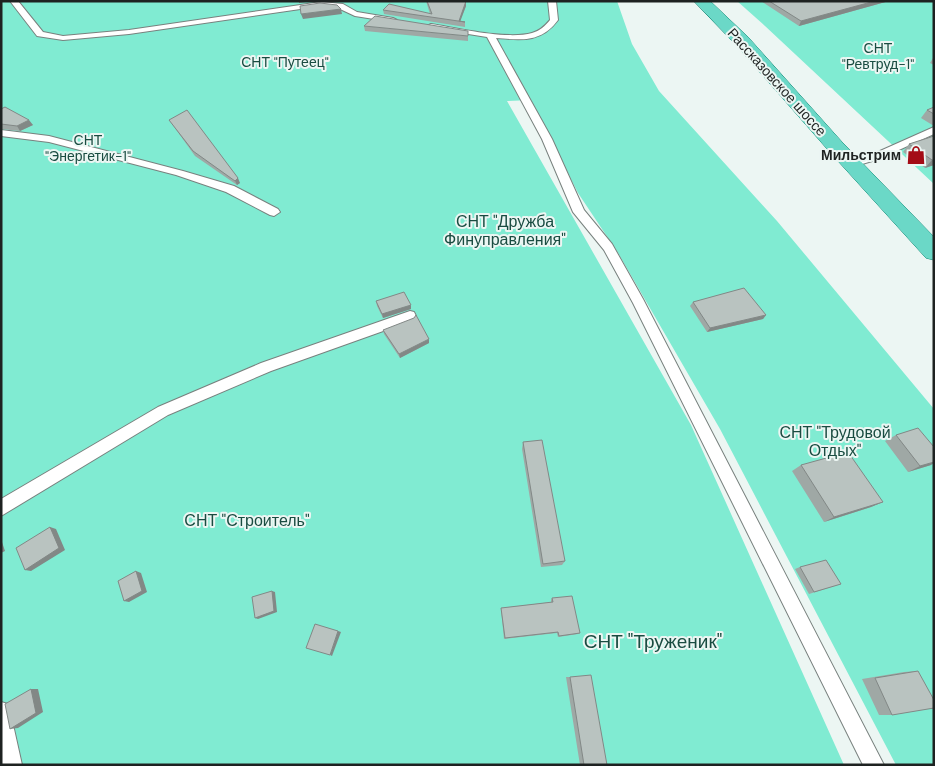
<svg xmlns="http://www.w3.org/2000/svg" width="935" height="766" font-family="'DM Sans',sans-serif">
  <rect width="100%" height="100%" fill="#ecf6f3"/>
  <path fill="#80ebd2" d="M1 1H617L632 44 659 91 777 221 934 409V765H896L720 429 618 253 578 193 531 100 507 101 691 425 844 765H1Z
    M737 1H934V184L765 26Z"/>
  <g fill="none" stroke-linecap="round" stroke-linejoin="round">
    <g stroke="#78817e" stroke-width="2">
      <path id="lane" d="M10 1H18L43 32 63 36 129 30 321 2 343 4 357 12 393 18 397 20 393 22 355 16 338 8 321 6 129 34 63 40 37 36Z
        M548 1H556L558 20C541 43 522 40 496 38L552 139 584 210 612 244 643 299 884 765H863L633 303 604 250 573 212 542 139 487 37 431 28 427 26 431 24C457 28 507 40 532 33 540 31 545 26 550 20Z
        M934 127V134L879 159 852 167 847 164 848 162 871 155Z
        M1 130 49 136 183 171 234 186 278 209 280 212 274 216 270 215 226 192 176 175 49 142 1 136Z
        M410 311 414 312 416 316 414 320 271 371 168 415 1 516V499L158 407 261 363Z
        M1 702 8 704 10 711 22 765H2Z"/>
    </g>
    <g stroke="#108774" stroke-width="1">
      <path id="primary" d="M694 1H710L748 37 842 142 934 237V260L926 258 828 150 736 45Z"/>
    </g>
    <use href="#lane" fill="#fff" fill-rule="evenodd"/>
    <use href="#primary" fill="#6bd8c7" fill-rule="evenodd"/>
  </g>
  <path fill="#9fa8a5" d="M426 1H466V6L460 21 465 22V27L384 14 383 10 430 14Z
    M761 1H889L799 26Z
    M364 26 468 36V41L365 31Z
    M933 58H934V65L930 63Z
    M934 107V126L921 118 927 110Z
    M1 109 33 125 20 131 1 129Z
    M169 120 240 183 237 185 195 156 172 124Z
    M934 136V165L925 168 903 152 909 144Z
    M376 301 411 309 383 318 377 306Z
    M693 302 766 315 763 319 707 332 690 306Z
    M383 330 429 343 400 358 384 334Z
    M896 435 931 465 908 472 885 441Z
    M523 442 565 561 562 565 541 567 522 449Z
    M801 465 883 502 871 507 824 522 792 471Z
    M800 567 841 584 809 594 795 569Z
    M552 598 580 633 578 634 558 637 557 633 504 639 501 609V608L551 602V600Z
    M918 671 892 715H879L862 679 904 672Z
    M566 677H570L607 765H580Z"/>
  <path fill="#828886" d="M299 1H313L299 3Z
    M466 1V6L460 22 459 21Z
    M875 1H889L799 26 801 21Z
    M341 9 342 14 303 19 301 14Z
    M29 120 33 125 20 131 17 126Z
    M932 160H934V165L925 168Z
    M238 178 240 183 237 185 235 181Z
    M411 305V309L383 318 382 314Z
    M766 315 763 319 707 332 710 328Z
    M429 339V343L400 358 399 354Z
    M934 462V463L931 465 908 472 920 466Z
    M883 502 871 507 824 522 834 517Z
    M50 527 56 529 65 550 31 571 25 570Z
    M1 539 5 551 1 553Z
    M136 571 141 573 147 592 129 602 124 601Z
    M272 591 275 592 277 612 258 619 255 618Z
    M338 631 341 632 332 656 330 655Z
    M31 689H38L43 712 18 728 10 729Z"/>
  <path fill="#b9c3c0" stroke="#828886" d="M427 1H466L459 21 465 22 383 10 389 4 432 14Z
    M769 1H875L801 21Z
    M320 3 337 5 341 9 301 14 300 6Z
    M375 16 468 31V36L364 26Z
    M5 107 29 120 17 126 1 124V109Z
    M934 107V114L927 110Z
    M187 110 238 178 235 181 193 151 169 120Z
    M934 136V160H932L909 144Z
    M744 288 766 315 710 328 693 302Z
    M404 292 411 305 382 314 376 301Z
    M416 315 429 339 399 354 383 330 414 318Z
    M918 428 934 447V462L920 466 896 435Z
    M542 440 565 561 543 564 523 442Z
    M848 452 883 502 834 517 801 465Z
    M50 527 59 548 25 570 16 548Z
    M826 560 841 584 814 592 800 567Z
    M136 571 142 591 124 601 118 581Z
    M272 591 274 611 255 618 252 597Z
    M572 596 580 633 559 636 558 632 505 638 501 608 553 602 552 598Z
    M315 624 338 631 330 655 306 648Z
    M918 671 934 700V708L892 715 875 678Z
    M591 675 607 765H584L570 677Z
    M31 689 36 713 10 729 5 704Z"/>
  <defs>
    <g id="shop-bare" transform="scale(1.5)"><path d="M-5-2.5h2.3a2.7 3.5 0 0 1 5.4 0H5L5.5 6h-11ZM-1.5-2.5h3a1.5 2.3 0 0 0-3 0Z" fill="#a40c16" stroke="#ecf6f3" stroke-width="2.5" paint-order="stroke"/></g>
  </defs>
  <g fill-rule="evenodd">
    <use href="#shop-bare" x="916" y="155"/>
  </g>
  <g text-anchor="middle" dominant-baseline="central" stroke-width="4" stroke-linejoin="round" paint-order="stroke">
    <g font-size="14" fill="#194c41" stroke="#ecf6f3">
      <text x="878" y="48">СНТ<tspan x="878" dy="16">"Ревтруд-1"</tspan></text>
      <text x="285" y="62">СНТ "Путеец"</text>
      <text x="88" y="140">СНТ<tspan x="88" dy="16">"Энергетик-1"</tspan></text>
    </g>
    <g font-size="14" fill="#1e2221" stroke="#ecf6f3">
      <text transform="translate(777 82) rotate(48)">Рассказовское шоссе</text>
    </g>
    <g font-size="14" font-weight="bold" fill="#1e2221" stroke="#ecf6f3" text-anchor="end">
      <text x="901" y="155">Мильстрим</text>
    </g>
    <g font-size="16" fill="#194c41" stroke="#ecf6f3">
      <text x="505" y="221">СНТ "Дружба<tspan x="505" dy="18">Финуправления"</tspan></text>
      <text x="835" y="432">СНТ "Трудовой<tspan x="835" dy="18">Отдых"</tspan></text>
      <text x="247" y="520">СНТ "Строитель"</text>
    </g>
    <g font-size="19" fill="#194c41" stroke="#ecf6f3">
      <text x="653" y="641">СНТ "Труженик"</text>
    </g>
  </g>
  <rect width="935" height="766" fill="none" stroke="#1e2221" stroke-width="5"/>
</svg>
